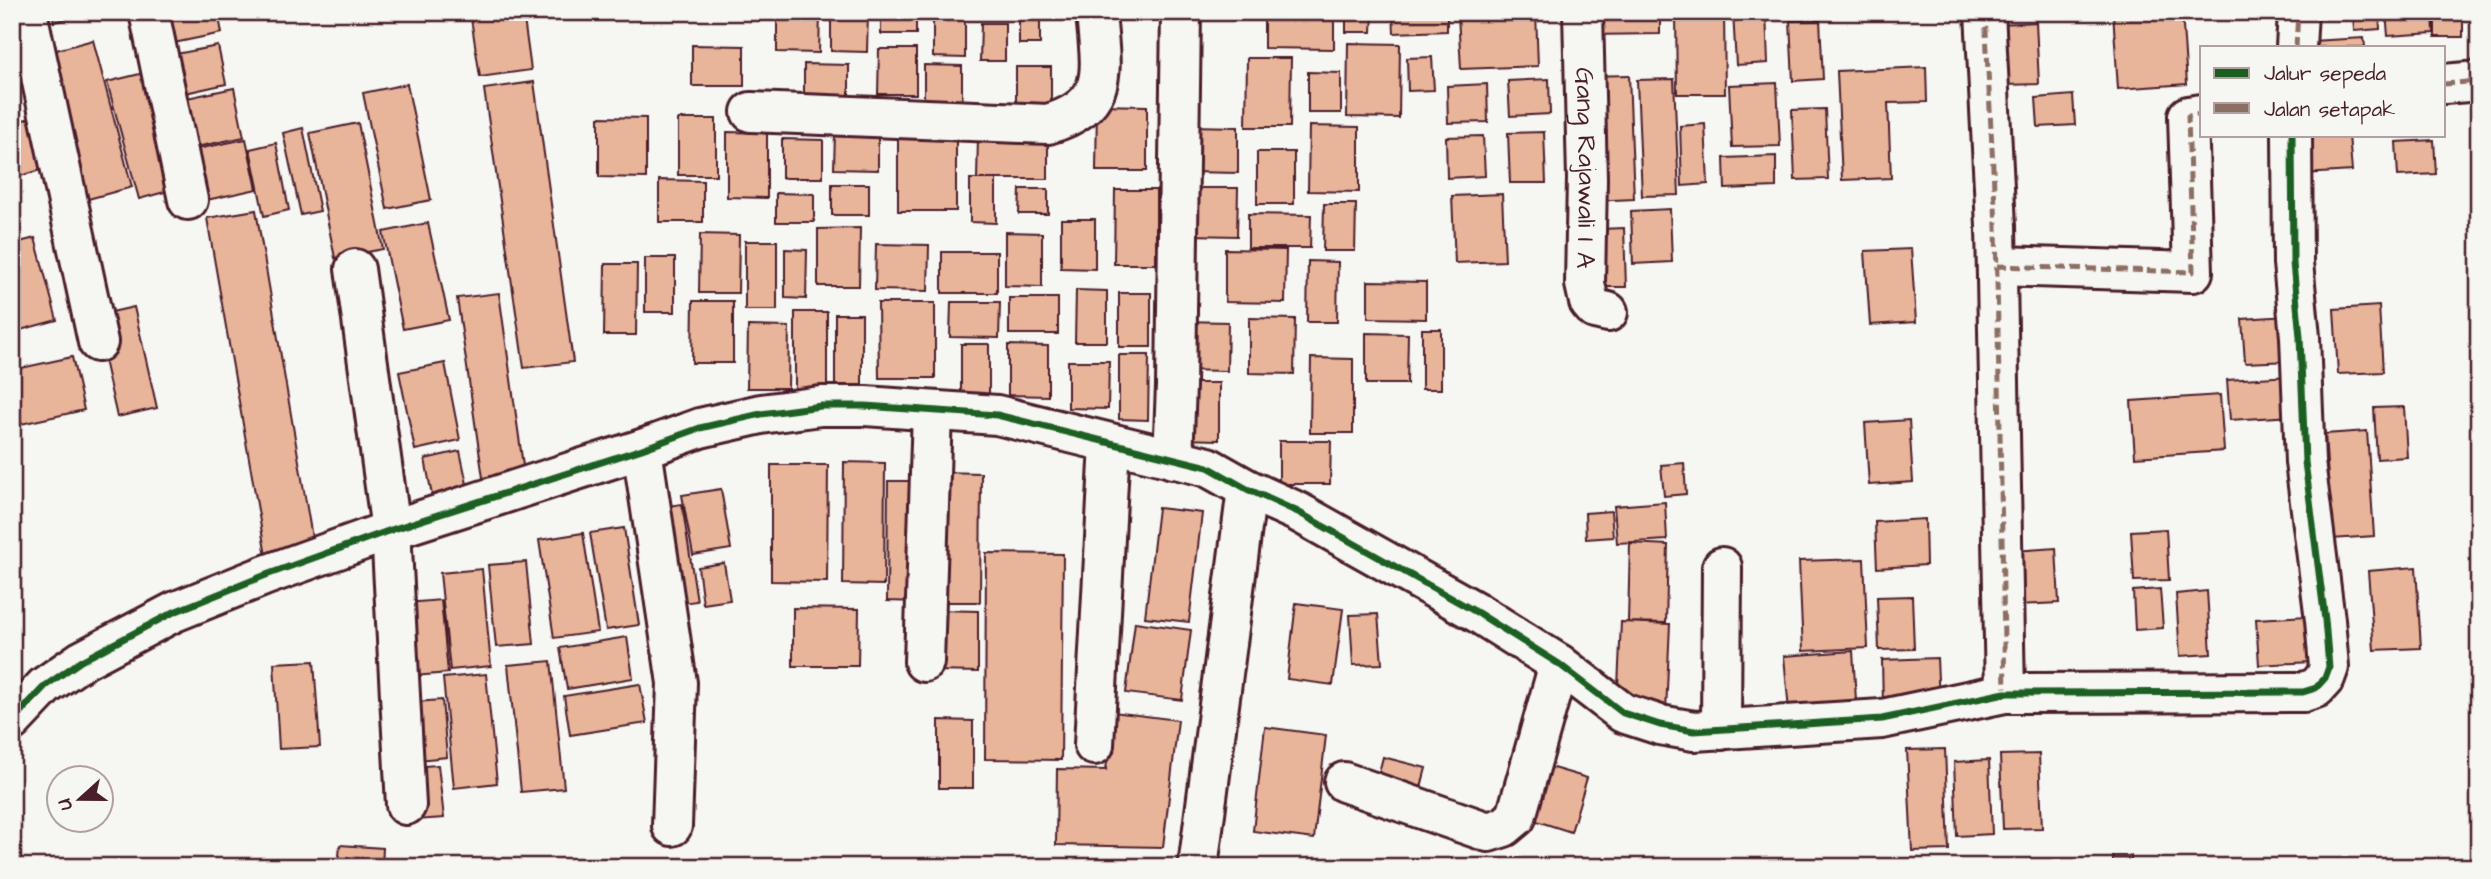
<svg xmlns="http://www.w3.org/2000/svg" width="2491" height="879" font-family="'Architects Daughter',sans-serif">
  <rect width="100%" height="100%" fill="#f6f6f2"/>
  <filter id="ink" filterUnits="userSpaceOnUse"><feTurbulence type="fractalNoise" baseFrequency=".0143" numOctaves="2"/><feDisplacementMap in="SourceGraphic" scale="14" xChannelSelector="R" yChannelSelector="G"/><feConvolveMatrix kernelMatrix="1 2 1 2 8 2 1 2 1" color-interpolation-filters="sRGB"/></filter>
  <g filter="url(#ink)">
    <path fill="#e8b59a" stroke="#4a1f2b" stroke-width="2" d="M52 12H96L54 22Z
      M163 12H218L222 33 169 44Z
      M470 12H523L531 70 480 77Z
      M831 12H868L867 52 831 51Z
      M881 12H916V34H881Z
      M933 12H965V58L933 57Z
      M1019 12H1040V44H1019Z
      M1264 12H1334V49L1264 48Z
      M1346 12H1373L1372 32H1346Z
      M1393 12H1447V31L1394 33Z
      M1536 12 1538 66 1461 69 1458 14Z
      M1587 12H1660V34L1587 35Z
      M1676 12H1724L1725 94H1677Z
      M1733 12H1766L1768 63 1736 65Z
      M2113 12H2182L2187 84 2118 89Z
      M2353 12H2379L2380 29 2354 31Z
      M2386 12H2433L2434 33 2388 36Z
      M2435 12H2463V37H2435Z
      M777 13H820L819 53 777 52Z
      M1820 20 1823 79 1793 81 1790 21Z
      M2036 22 2039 84 2005 85 2001 24Z
      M981 23H1005V61H980Z
      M2364 38 2365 47H2312L2311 41Z
      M93 40 132 187 81 201 42 54Z
      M1348 43 1400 44 1399 118 1347 117Z
      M692 45 744 46V86H692Z
      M218 46 226 84 185 93 176 54Z
      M879 49H916V94H878Z
      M1432 57 1434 90 1408 91 1407 58Z
      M1247 58H1291L1290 127H1246Z
      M804 64 849 65V105H804Z
      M924 65 962 66V107L924 106Z
      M1016 67H1051V112L1016 111Z
      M1926 67 1927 102 1888 103 1891 178 1842 180 1837 71Z
      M148 72 179 188 139 199 107 82Z
      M1308 72 1341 73V113H1308Z
      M1629 75 1634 199 1593 201 1588 76Z
      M1549 79 1550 114 1510 116 1508 81Z
      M1674 79 1679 195 1642 196 1637 80Z
      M534 82 573 362 524 368 484 89Z
      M1777 83 1780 146 1732 147 1729 85Z
      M407 84 431 200 387 209 363 93Z
      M1487 84 1488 122 1448 123 1447 86Z
      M234 88 244 137 196 147 187 98Z
      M2073 95 2075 125 2038 127 2036 98Z
      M1097 105 1147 106V171H1096Z
      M1825 109 1828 179 1795 180 1792 110Z
      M599 117 646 118V178L599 177Z
      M30 118 44 169 14 178 12 123Z
      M678 119H716V175H678Z
      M358 123 383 249 335 258 310 133Z
      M1705 124 1708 184 1682 186 1680 126Z
      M1190 126 1238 127V173L1189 172Z
      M1309 126 1359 127V192L1308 191Z
      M303 128 320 211 301 215 283 133Z
      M727 132 767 133V198L727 197Z
      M835 132H878V170L834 169Z
      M1544 132 1546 183H1510L1508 133Z
      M898 134H956V211H898Z
      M2302 135H2349L2352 171 2304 174Z
      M1483 136 1485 176 1447 178 1446 137Z
      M978 137H1048V179H977Z
      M246 139 257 189 202 201 192 150Z
      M782 139 823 140V178H782Z
      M2434 140 2436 174 2398 176 2396 142Z
      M276 143 289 210 264 216 250 149Z
      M1257 152H1294V204H1257Z
      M1776 156V187L1725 189 1724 158Z
      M970 179H996V223L970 222Z
      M659 180 703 181V222H659Z
      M832 184H869V215H832Z
      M1190 188H1238L1237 236 1190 235Z
      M1020 189H1048V214H1019Z
      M1115 190H1156V264H1114Z
      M776 193 814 194V222H776Z
      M1502 194 1505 261 1455 263 1452 196Z
      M1324 204H1356L1355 251H1323Z
      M1670 209 1672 262 1633 264 1631 211Z
      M256 210 314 549 266 556 207 218Z
      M1248 214 1311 215 1310 248H1248Z
      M1061 219H1095V269L1061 268Z
      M428 223 449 320 403 329 383 232Z
      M860 228 859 286H818V229Z
      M1624 228 1626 287H1600L1599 229Z
      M1005 232 1042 233V287L1005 286Z
      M700 234 739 235 738 293H699Z
      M35 238 57 320 13 332 12 244Z
      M745 241H777V310H745Z
      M876 244 929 245 928 291 875 290Z
      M785 249 807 250 806 299 785 298Z
      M1225 249 1286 250 1285 303 1225 302Z
      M1911 249 1916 322 1870 325 1865 251Z
      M942 252H997V293H942Z
      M645 258H675V312H645Z
      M1308 261 1338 262 1337 322H1307Z
      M605 264H637L636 335H604Z
      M1368 281 1426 282V319L1368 318Z
      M1076 290 1107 291V342H1075Z
      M499 293 524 473 483 478 457 298Z
      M1119 293H1151V347H1119Z
      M1009 298H1058V334H1009Z
      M693 301H733V363H692Z
      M951 302H1000L999 338 950 337Z
      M878 303H935V378H879Z
      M2379 306 2383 372 2338 374 2334 309Z
      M134 307 157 408 117 417 94 316Z
      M795 312H827V390H795Z
      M835 314H862V393H835Z
      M2288 316 2291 361 2245 363 2242 319Z
      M1249 318 1295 319 1294 374 1249 373Z
      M1182 321 1228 322 1227 371 1182 370Z
      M748 326 789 327 788 388H747Z
      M1422 329H1441V389H1422Z
      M1366 333 1408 334 1407 384H1366Z
      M961 344H989V403H961Z
      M1008 345 1048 346V396L1008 395Z
      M1119 355H1149L1148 420 1119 419Z
      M72 357 84 410 12 426V370Z
      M1311 358 1353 359V433H1310Z
      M1068 361H1109L1108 409 1068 408Z
      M445 363 460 440 415 450 399 372Z
      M2290 376 2292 416 2230 420 2227 380Z
      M1182 383H1219V440L1181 439Z
      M2220 395 2224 451 2135 457 2131 401Z
      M2404 407 2407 457 2377 459 2374 408Z
      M1909 420 1913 482 1869 485 1865 423Z
      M2367 431 2374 536 2332 539 2325 434Z
      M1279 441H1331L1330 484H1279Z
      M460 451 470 498 434 506 425 459Z
      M844 462 885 463 884 585 843 584Z
      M1684 463 1686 494 1664 496 1661 465Z
      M771 465H828L827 582 771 581Z
      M939 472 981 473 980 602H938Z
      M888 481H921L920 602 887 601Z
      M721 489 731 549 693 555 682 495Z
      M1665 502 1667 540 1617 543 1614 506Z
      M682 504 697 601 667 605 652 508Z
      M1158 508 1202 513 1189 622 1145 617Z
      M1611 511 1613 537 1586 539 1585 513Z
      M1925 519 1926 565 1877 568 1875 522Z
      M624 528 639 625 606 630 590 533Z
      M2166 529 2169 580 2134 581 2131 531Z
      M583 533 598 632 554 638 539 540Z
      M1630 543 1668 545 1666 623 1628 622Z
      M2056 548 2059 603 2018 605 2014 551Z
      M986 553 1063 554 1061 760 985 759Z
      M1864 559 1868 648 1803 651 1799 561Z
      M526 562 534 644 496 647 488 565Z
      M724 563 730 600 703 604 698 567Z
      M2416 567 2421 648 2374 650 2368 571Z
      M482 569 491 666 450 670 440 573Z
      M2160 589 2163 628 2135 630 2133 591Z
      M2207 591 2211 654 2180 656 2176 594Z
      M1912 596 1914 649 1879 650 1877 597Z
      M441 600 448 673 403 677 395 604Z
      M1296 603 1343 609 1333 685 1287 679Z
      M793 608 859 609 858 666H793Z
      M935 610 978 611V672L934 671Z
      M1378 614 1382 664 1353 665 1350 615Z
      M2307 616 2310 662 2259 665 2256 619Z
      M1135 622 1191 630 1182 700 1126 693Z
      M1621 622 1670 624 1666 711 1617 708Z
      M627 637 633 678 567 689 560 648Z
      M1853 651 1857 717 1790 722 1784 656Z
      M1937 658 1939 702 1883 704 1882 660Z
      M314 661 320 747 279 749 274 663Z
      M551 661 564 788 521 792 508 665Z
      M486 674 497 783 454 788 443 678Z
      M640 684 647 723 570 735 564 696Z
      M442 700 447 757 408 761 401 703Z
      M1113 712 1178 720 1163 847 1056 845 1057 769 1106 770Z
      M939 720 973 721V788H939Z
      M1265 727 1326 735 1314 839 1253 831Z
      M1945 749 1949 850 1912 851 1907 750Z
      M2039 754 2042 828 2003 829 2000 755Z
      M1383 757 1426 768 1418 799 1375 788Z
      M1989 760 1992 834 1957 836 1954 762Z
      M1536 763 1587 778 1571 832 1521 816Z
      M438 765 444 818 415 820 409 767Z
      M340 845 383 848 382 867H338Z
      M2113 856H2131V867H2113Z"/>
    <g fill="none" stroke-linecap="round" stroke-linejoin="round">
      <g stroke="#4a1f2b" stroke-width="44">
        <g id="minor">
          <path d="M27 12 98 342"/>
          <path d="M149 12 188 200"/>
          <path id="s1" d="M1583 12 1587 179 1585 284 1589 302 1595 309 1608 312"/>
          <path d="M1985 12 1996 226 2005 693"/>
          <path d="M2296 47 2298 12"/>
          <path d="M2444 84 2479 81"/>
          <path d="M751 112 1048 124C1113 105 1100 68 1096 12"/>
          <path d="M1997 266 2193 272 2188 116 2202 114"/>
          <path d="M355 269 391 530 406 805"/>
          <path d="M642 449 677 683 672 826"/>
          <path d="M1173 459 1176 386 1181 12"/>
          <path d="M924 662 932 411"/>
          <path d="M12 721 45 686 81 661 174 612 266 575 391 530 642 449 700 428 761 414 821 406H865L997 415 1208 467 1247 489 1298 512 1478 613 1559 664 1623 713 1660 725 1694 731 1882 719 2005 693 2303 692 2316 688 2325 678 2329 667 2325 620 2305 462 2300 337 2293 263 2292 135"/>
          <path d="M1721 730 1722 567"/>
          <path d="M1094 745 1110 444"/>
          <path d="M1344 782 1488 832 1504 827 1516 817 1559 664"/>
          <path d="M1198 867 1247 489"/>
        </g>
      </g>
      <use href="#minor" stroke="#f6f6f2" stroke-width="38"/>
      <path stroke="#8d6e63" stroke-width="5" stroke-dasharray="10 5" stroke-linecap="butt" d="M1985 12 1996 226 2005 693
        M2296 47 2298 12
        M2444 84 2479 81
        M1997 266 2193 272 2188 116 2202 114"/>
      <g stroke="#f6f6f2" stroke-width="11">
        <path id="cycleway" d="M12 721 45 686 81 661 174 612 266 575 391 530 642 449 700 428 761 414 821 406H865L997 415 1208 467 1247 489 1298 512 1478 613 1559 664 1623 713 1660 725 1694 731 1882 719 2005 693 2303 692 2316 688 2325 678 2329 667 2325 620 2305 462 2300 337 2293 263 2292 135"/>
      </g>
      <use href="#cycleway" stroke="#1b5e20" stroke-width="7"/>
    </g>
  </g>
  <g text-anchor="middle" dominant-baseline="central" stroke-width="7" stroke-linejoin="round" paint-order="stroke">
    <g font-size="26" fill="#4a1f2b" stroke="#f6f6f2">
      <text stroke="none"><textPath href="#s1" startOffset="156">Gang Rajawali I A</textPath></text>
    </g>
  </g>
  <rect width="2491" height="879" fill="none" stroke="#f6f6f2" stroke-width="42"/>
  <rect x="21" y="21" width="2449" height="837" fill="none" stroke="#4a1f2b" stroke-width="2.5" filter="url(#ink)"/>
  <rect x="2200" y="46" width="245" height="91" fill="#f6f6f2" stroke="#b1a0a2" stroke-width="2"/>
  <rect x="2214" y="68" width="35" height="10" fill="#1b5e20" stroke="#b1a0a2" stroke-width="2"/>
  <text x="2264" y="80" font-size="21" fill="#4a1f2b">Jalur sepeda</text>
  <rect x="2214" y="103" width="35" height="10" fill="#8d6e63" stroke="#b1a0a2" stroke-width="2"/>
  <text x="2264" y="116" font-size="21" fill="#4a1f2b">Jalan setapak</text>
  <g transform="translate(80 799) rotate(249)"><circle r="33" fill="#f6f6f2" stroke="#b1a0a2" stroke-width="2"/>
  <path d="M0-5L12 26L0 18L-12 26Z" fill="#4a1f2b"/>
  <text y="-10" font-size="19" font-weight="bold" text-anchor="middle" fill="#4a1f2b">U</text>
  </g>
</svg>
